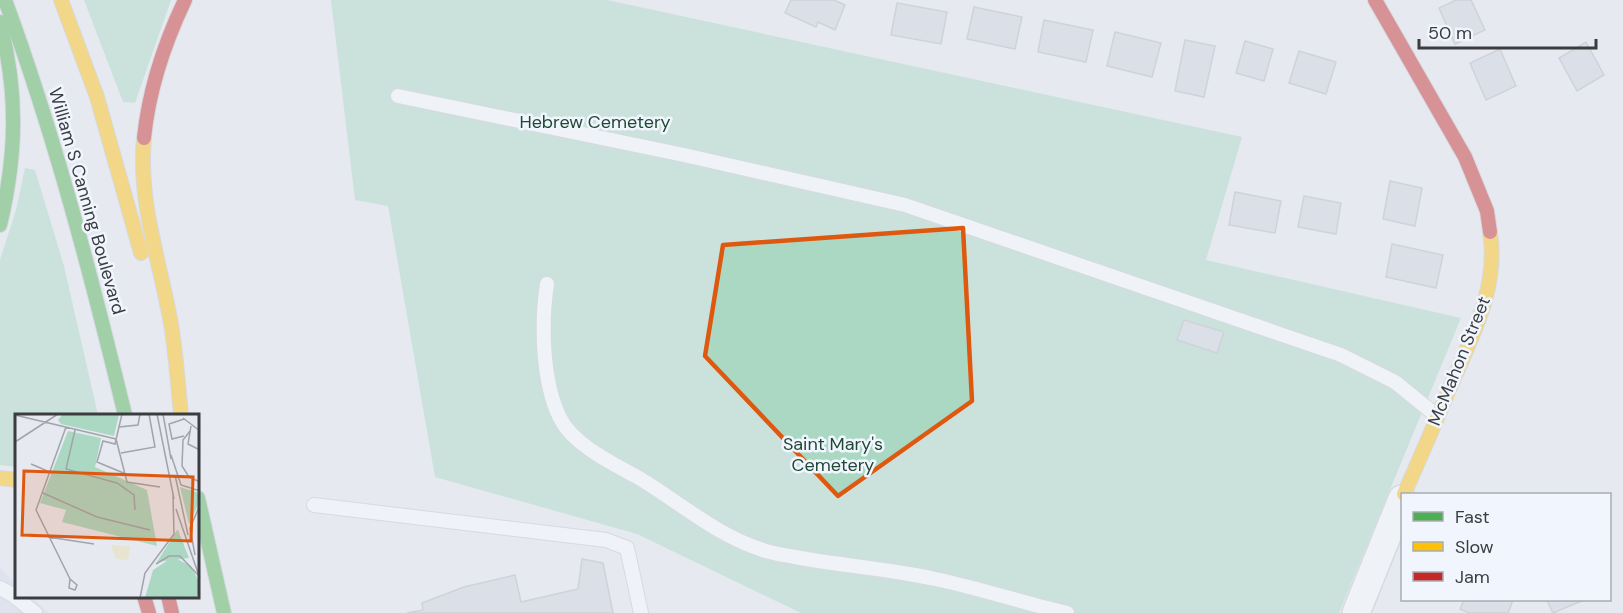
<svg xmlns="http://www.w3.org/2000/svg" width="1623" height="613" font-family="'DM Sans',sans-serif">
  <rect width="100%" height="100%" fill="#e6e9f0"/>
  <path fill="#d6dbe8" d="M0 568 16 583V596L31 597 49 613H0Z"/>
  <path fill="#aad8c3" d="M84 0H171L135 103 123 102Z
    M331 0H607L1242 137 1206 260 1461 318 1339 613H801L637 534 435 477 388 206 355 200Z
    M25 168 35 170 64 266 98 415H16V467L0 465V260L16 210Z"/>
  <path fill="#cdd3de" stroke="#b4b7bc" stroke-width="1.5" d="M791 0H834L845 5 835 30 818 22 816 27 785 13Z
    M1456 0H1471L1485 30 1455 44 1439 8Z
    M897 3 947 12 941 44 891 35Z
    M974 7 1022 17 1015 49 967 39Z
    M1044 20 1093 30 1086 62 1038 52Z
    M1115 32 1161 43 1152 77 1107 66Z
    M1185 40 1215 46 1204 97 1175 91Z
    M1245 41 1273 49 1264 81 1236 73Z
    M1586 42 1604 75 1577 91 1559 58Z
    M1500 49 1516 86 1486 100 1470 63Z
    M1299 51 1336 62 1326 94 1289 83Z
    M1390 181 1422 188 1415 226 1383 219Z
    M1235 192 1281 201 1275 233 1229 225Z
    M1304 196 1341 203 1336 234 1298 227Z
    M1392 244 1443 255 1436 288 1386 277Z
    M1184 320 1224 332 1217 353 1177 340Z
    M582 559 603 563 613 613H407L423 610 422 603 464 587 515 575 521 602 578 589Z
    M1464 600H1513L1508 613H1469L1460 609Z
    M1547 600H1584L1553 613Z"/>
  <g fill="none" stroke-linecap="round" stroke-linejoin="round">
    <g stroke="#c5c7cc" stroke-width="16">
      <path id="lane" d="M398 96 684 155 905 205 1341 355 1395 382 1437 416
        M547 284C541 323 542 382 560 418 573 445 614 464 639 478 679 502 715 534 760 549 772 554 787 555 800 558 845 566 890 569 935 579 979 588 1023 603 1067 613
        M314 505 606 540 627 548 641 613
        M0 588 13 595 35 613"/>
    </g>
    <g stroke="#c5c7cc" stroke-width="30">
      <path id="street" d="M1356 613 1402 499"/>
    </g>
    <g stroke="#c5c7cc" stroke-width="16">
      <path id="fast" d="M5 0C55 136 91 275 125 415
        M0 22C18 93 17 153 0 225
        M198 498 224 613"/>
    </g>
    <g stroke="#c5c7cc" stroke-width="16">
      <path id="slow" d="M61 0 97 97 141 253
        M144 138C138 203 160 261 171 324 176 354 178 385 181 415
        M0 478 16 480
        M1404 494C1420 458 1436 421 1451 385 1472 336 1499 287 1490 232"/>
    </g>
    <g stroke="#c5c7cc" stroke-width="16">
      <path id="jam" d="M1375 0 1465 157 1487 211 1490 232
        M144 138C149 89 164 44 185 0
        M144 596 149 613
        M168 596 172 613"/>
    </g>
    <use href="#lane" stroke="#fbfcfd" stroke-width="14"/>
    <use href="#street" stroke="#fbfcfd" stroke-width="27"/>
    <use href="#fast" stroke="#4caf50" stroke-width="14"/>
    <use href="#slow" stroke="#ffc107" stroke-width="14"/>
    <use href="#jam" stroke="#c62828" stroke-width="14"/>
  </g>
  <path d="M0 0H1623V613H0ZM963 228 972 401 838 496 705 356 723 245Z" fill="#e6e9f0" fill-opacity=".55" fill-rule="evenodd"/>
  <path fill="none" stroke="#df580f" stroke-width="4.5" stroke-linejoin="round" d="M963 228 972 401 838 496 705 356 723 245Z"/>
  <g text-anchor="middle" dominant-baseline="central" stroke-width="5" stroke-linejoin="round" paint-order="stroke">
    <g font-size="18" fill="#204934" stroke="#f1f6fe">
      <text x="595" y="122">Hebrew Cemetery</text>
      <text x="833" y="444">Saint Mary's<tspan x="833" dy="21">Cemetery</tspan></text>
    </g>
    <g font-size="18" fill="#3a3c40" stroke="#f1f6fe">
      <text transform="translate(87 201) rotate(74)">William S Canning Boulevard</text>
      <text transform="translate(1459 361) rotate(-68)">McMahon Street</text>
    </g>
  </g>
  <g transform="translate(15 414)">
    <rect width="184" height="184" fill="#e6e9f0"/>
    <path d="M48 0H104L99 22 46 10 43 6ZM53 17 86 24 80 53 132 76 142 132 47 108 51 96 25 89ZM165 73 184 79V89L174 110ZM163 116 174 144 142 148 162 116ZM158 143 176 152 184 168V179L180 184H130L138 156Z" fill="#aad8c3"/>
    <path d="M96 131 115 132 113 146 101 145Z" fill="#e7e4d2"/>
    <path fill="none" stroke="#a1a4aa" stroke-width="1.5" d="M107 0 100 30 88 27 82 48 111 60M142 0 159 85M148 0 156 45M0 1 101 25M168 4 185 17M169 5 154 10 157 25 169 22M176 12 173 30 185 36M51 13 21 96 55 165M104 13 123 11 125 0M60 16 51 55 102 69 119 81 120 96M175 17 168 26 167 52 174 63 185 68M101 25 112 68 145 73M0 28 43 0M106 39 140 33 134 0M156 41 166 71 185 77M16 50 37 59M160 61 173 121M28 79 82 103 135 116M161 95 183 159M33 123 79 130M180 141 175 114 185 91M141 150 154 142H165L185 163M55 165 62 171 60 176 54 174ZM125 184 130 159 159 120 158 81"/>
    <path fill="#df580f" fill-opacity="0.15" stroke="#df580f" stroke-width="3" d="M9 57 178 63 176 127 7 121Z"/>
    <rect width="184" height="184" fill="none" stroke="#3a3c40" stroke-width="3"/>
  </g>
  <rect x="1401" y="493" width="210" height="108" fill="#f1f6fe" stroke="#a8acb2" stroke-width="1.5"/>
  <rect x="1413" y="512" width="30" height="9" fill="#4caf50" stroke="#a8acb2" stroke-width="1.5"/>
  <text x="1455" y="523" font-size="18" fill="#3a3c40">Fast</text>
  <rect x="1413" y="542" width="30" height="9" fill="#ffc107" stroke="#a8acb2" stroke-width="1.5"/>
  <text x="1455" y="553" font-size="18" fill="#3a3c40">Slow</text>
  <rect x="1413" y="572" width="30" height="9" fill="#c62828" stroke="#a8acb2" stroke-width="1.5"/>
  <text x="1455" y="583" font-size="18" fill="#3a3c40">Jam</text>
  <path d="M1419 39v9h177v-9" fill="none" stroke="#3a3c40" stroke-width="3"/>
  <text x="1428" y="39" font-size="18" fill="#3a3c40" stroke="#f1f6fe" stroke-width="4.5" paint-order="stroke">50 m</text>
</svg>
